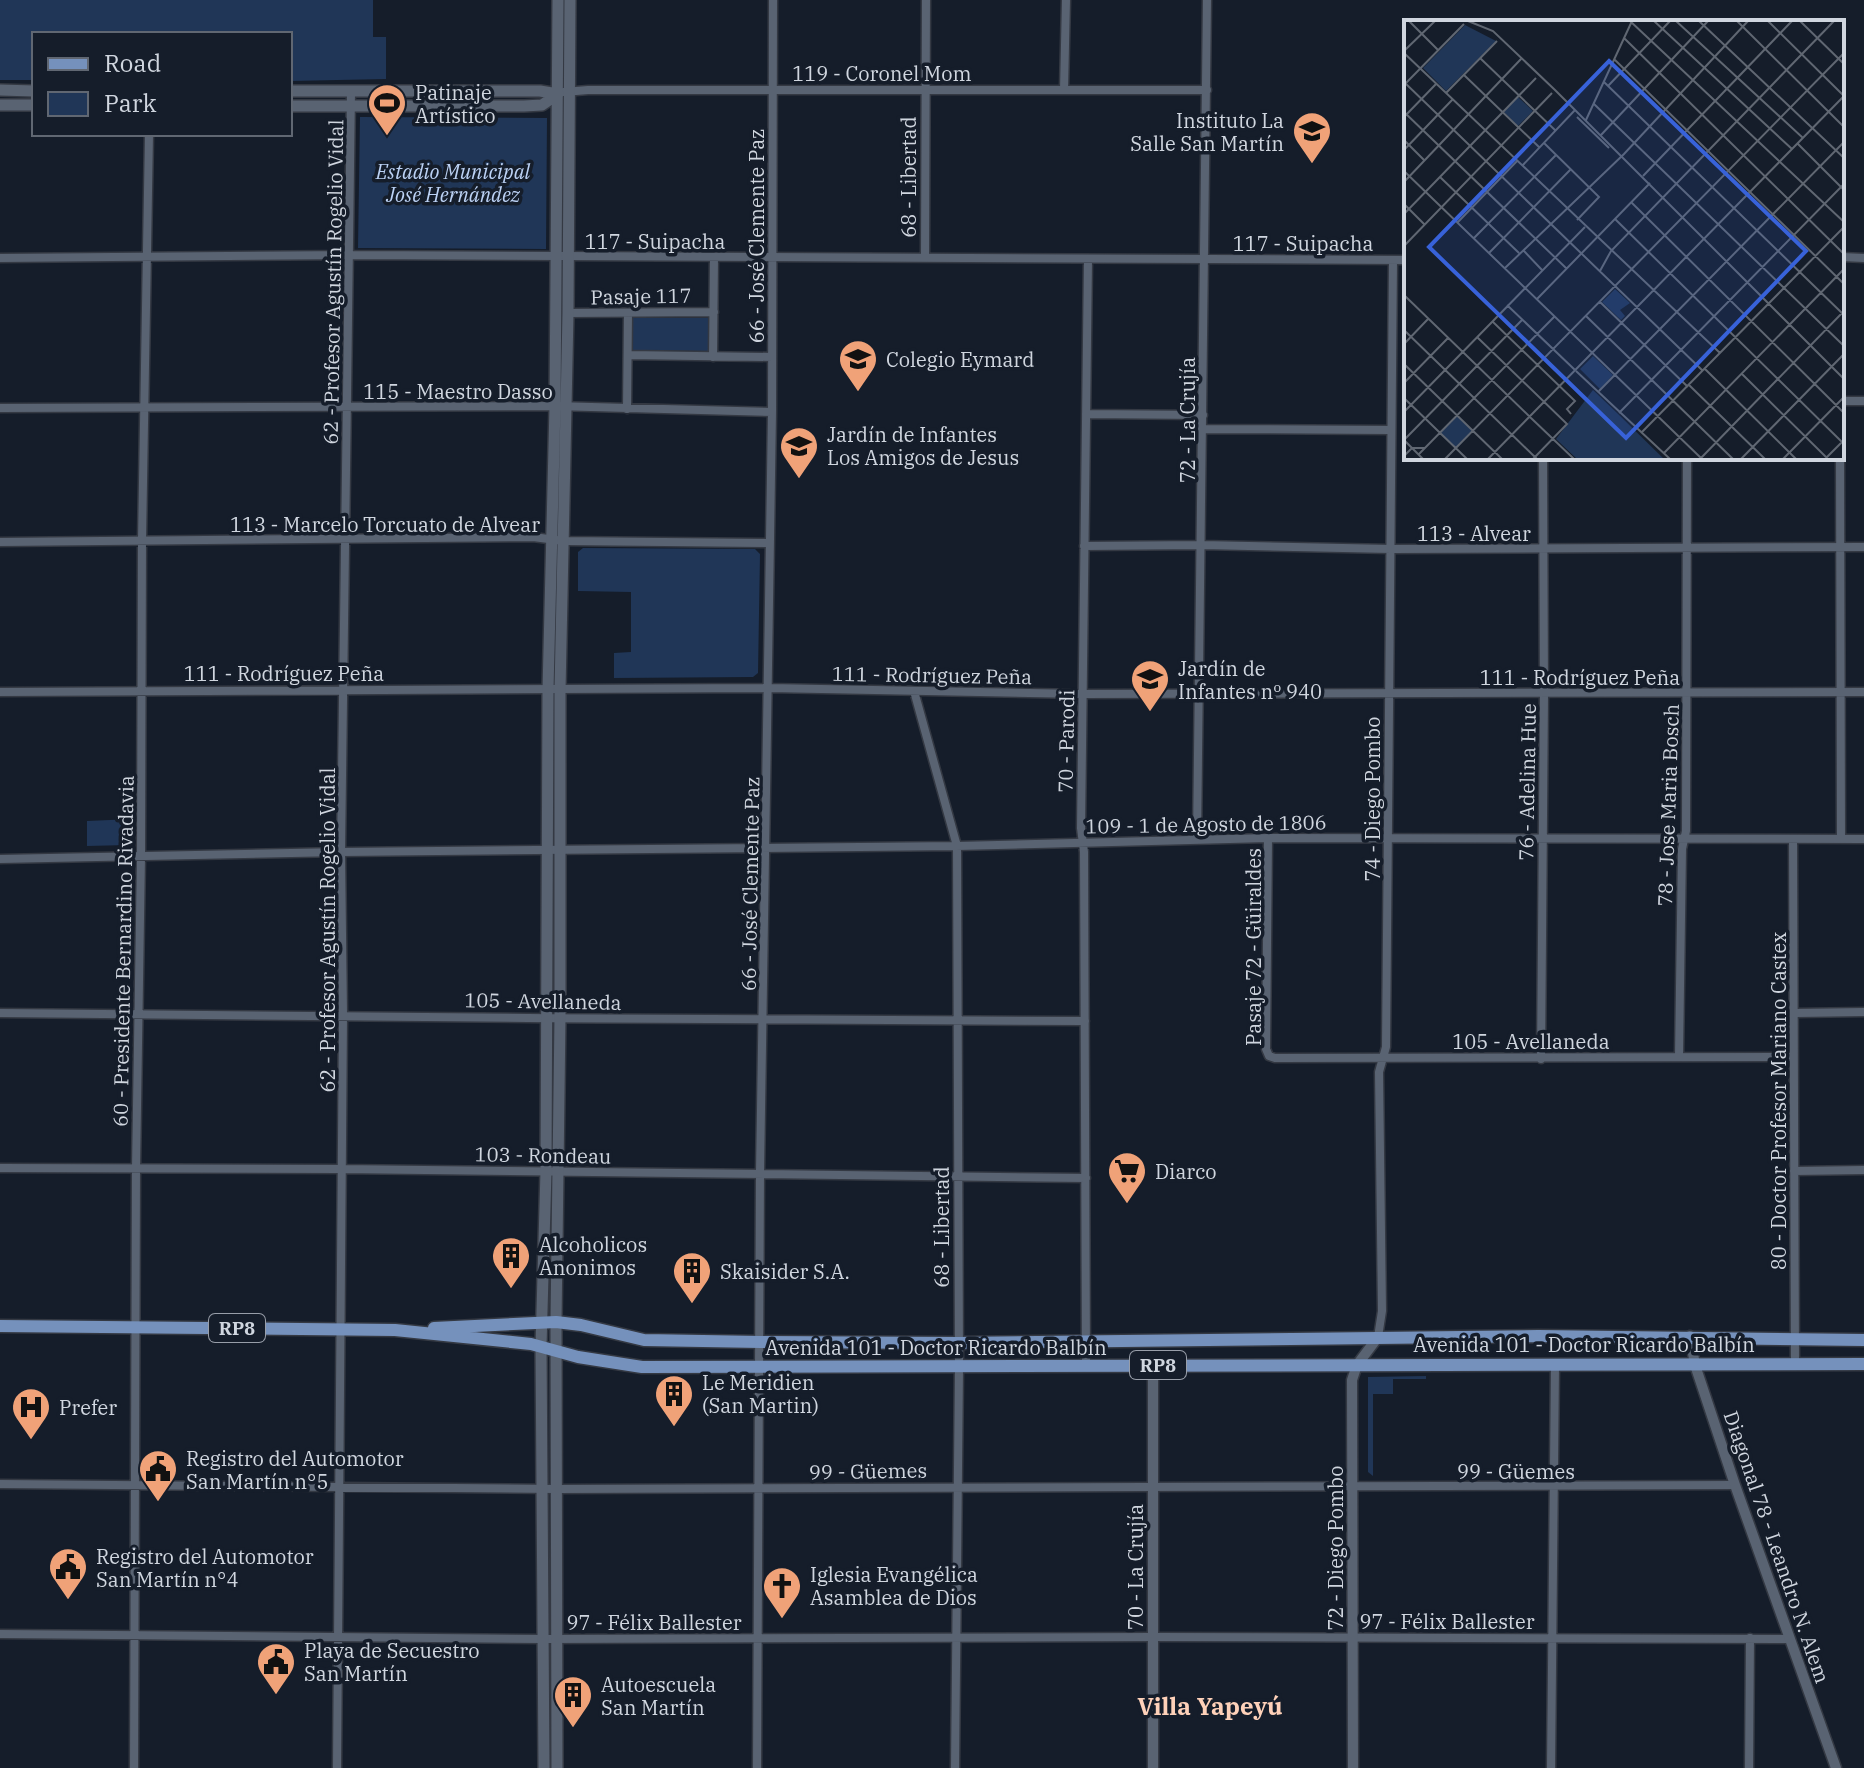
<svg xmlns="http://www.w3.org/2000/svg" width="1864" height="1768" font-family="'IBM Plex Serif',serif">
  <rect width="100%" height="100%" fill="#151d2a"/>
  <path fill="#203657" d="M0 0H373V37H386V79L290 81V34H34V80H0Z
    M360 117 547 118 546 249 358 248Z
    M632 318H709V351L631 350Z
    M583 548 755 549 760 554 758 673 753 677 614 678V653L631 652V592L578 591V552Z
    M133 819V840L128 845 87 846V821Z
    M1426 1376V1379H1393V1394H1373V1476L1368 1472V1377Z"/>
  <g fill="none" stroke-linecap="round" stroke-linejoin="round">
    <g stroke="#343943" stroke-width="11">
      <path id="minor" d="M1064 90 1066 0
        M564 92 588 90H1207
        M925 257 926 0
        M1842 257 1864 258
        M0 258 350 255 1406 260
        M568 313 714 312
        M628 355 772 357
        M713 357 714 257
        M1842 401H1864
        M0 408 555 406 772 412
        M627 409 628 313
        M1086 414 1203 415
        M1204 429 1391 430
        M1840 458 1841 839
        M0 542 533 537 564 541 770 543
        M1084 546 1202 545 1391 549 1864 547
        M914 691 957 846 959 1367 955 1768
        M0 692 769 688 1082 694 1864 692
        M1268 838 1266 1049 1269 1056 1275 1058 1793 1057
        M1197 839 1207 0
        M1793 839 1795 1363
        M0 859 341 852 957 846 1268 838 1864 839
        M0 1013C362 1017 723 1020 1085 1021
        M1796 1013 1864 1012
        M1679 1056 1682 849 1686 831 1687 458
        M1541 1059 1544 694 1543 458
        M0 1168 341 1169 1086 1178
        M1794 1171 1864 1170
        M1378 1337 1382 1311 1379 1072 1386 1047 1393 260
        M1086 1366 1084 852 1081 828 1088 259
        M0 1484 556 1489 1735 1485
        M0 1634 542 1639 1153 1637 1789 1639
        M134 1768 136 1169 141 856 142 540 149 134
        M337 1768 343 1015 341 852 351 91
        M757 1768 760 1173 772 412 773 0
        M1551 1768 1555 1365
        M1749 1768 1750 1638"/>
    </g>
    <g stroke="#343943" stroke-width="13">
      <path id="tertiary" d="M1690 1336 1695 1365 1735 1485 1836 1768
        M1153 1365V1768
        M1353 1768 1352 1380 1357 1365 1378 1337"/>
    </g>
    <g stroke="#343943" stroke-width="14">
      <path id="secondary" d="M0 90 34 91
        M290 91H540L558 94
        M0 105H34
        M290 106H524L542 105 558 94
        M544 1768 541 1346 546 1171 548 690 555 406 558 0
        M557 1768 556 1322 560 1017V690L568 313 570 0"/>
    </g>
    <g stroke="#343943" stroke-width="15">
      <path id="primary" d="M0 1326 395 1330 531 1344 578 1357 642 1367 1864 1364
        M434 1328 556 1322 581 1325 644 1340 761 1342 958 1343 1538 1336 1864 1340"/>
    </g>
    <use href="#minor" stroke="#596372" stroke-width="8"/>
    <use href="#tertiary" stroke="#596372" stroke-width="10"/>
    <use href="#secondary" stroke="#596372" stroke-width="11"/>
    <use href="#primary" stroke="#7591bc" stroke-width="12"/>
  </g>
  <defs>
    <g id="stadium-pin" transform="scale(2)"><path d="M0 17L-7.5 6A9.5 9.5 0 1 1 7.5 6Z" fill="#f0a278" stroke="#151d2a"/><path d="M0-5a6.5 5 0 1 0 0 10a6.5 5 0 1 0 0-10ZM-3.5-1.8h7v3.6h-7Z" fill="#111"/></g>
    <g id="school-pin" transform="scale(2)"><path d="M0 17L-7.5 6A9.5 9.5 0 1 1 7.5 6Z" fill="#f0a278" stroke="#151d2a"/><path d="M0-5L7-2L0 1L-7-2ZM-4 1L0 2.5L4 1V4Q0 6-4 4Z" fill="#111"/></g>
    <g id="supermarket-pin" transform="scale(2)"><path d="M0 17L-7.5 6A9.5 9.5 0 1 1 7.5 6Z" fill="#f0a278" stroke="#151d2a"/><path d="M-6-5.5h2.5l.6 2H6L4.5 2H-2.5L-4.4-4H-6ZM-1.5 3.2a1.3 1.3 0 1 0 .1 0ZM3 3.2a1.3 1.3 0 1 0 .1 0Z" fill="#111"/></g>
    <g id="building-pin" transform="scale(2)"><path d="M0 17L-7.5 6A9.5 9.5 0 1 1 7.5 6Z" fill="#f0a278" stroke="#151d2a"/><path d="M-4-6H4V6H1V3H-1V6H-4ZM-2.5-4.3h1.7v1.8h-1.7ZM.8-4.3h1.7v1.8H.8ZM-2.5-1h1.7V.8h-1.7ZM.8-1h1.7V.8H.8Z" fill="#111"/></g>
    <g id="hospital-pin" transform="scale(2)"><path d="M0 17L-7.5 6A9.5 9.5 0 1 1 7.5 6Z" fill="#f0a278" stroke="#151d2a"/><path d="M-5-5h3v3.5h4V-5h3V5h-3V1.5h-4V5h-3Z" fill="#111"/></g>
    <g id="civic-pin" transform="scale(2)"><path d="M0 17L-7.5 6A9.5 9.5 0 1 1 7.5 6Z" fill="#f0a278" stroke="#151d2a"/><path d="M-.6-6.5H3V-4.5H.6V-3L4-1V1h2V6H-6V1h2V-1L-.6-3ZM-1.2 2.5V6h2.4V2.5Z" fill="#111"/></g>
    <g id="church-pin" transform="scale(2)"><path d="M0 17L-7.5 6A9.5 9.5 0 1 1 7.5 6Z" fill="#f0a278" stroke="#151d2a"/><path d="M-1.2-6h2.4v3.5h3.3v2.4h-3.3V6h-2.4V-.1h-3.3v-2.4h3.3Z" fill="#111"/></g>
  </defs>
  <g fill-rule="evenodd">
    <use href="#stadium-pin" x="387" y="103"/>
    <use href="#school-pin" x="1312" y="131"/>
    <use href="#school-pin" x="858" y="359"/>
    <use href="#school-pin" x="799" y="446"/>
    <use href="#school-pin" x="1150" y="679"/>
    <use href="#supermarket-pin" x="1127" y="1171"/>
    <use href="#building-pin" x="511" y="1256"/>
    <use href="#building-pin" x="692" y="1271"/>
    <use href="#building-pin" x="674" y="1394"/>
    <use href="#hospital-pin" x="31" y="1407"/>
    <use href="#civic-pin" x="158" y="1469"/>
    <use href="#civic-pin" x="68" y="1567"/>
    <use href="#church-pin" x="782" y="1586"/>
    <use href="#civic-pin" x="276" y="1662"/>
    <use href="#building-pin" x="573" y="1695"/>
  </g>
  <g text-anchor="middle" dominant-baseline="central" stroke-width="7" stroke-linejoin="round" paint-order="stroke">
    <g fill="#151d2a" stroke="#989ea9" stroke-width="2">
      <rect x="209" y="1314" width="56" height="28" rx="6"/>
      <rect x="1130" y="1351" width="56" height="28" rx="6"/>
    </g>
    <g font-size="18" font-weight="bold" fill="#d0d6df">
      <text x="237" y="1328">RP8</text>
      <text x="1158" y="1365">RP8</text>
    </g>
    <g font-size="20" fill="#d0d6df" stroke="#151d2a">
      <text x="882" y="73">119 - Coronel Mom</text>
      <text transform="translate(908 177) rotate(-90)">68 - Libertad</text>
      <text transform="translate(756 236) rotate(-90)">66 - José Clemente Paz</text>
      <text x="655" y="241">117 - Suipacha</text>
      <text x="1303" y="243">117 - Suipacha</text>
      <text transform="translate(333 282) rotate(-89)">62 - Profesor Agustín Rogelio Vidal</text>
      <text transform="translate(641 296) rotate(-1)">Pasaje 117</text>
      <text x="458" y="391">115 - Maestro Dasso</text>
      <text transform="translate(1187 420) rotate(-90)">72 - La Crujía</text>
      <text x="385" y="524">113 - Marcelo Torcuato de Alvear</text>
      <text x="1474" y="533">113 - Alvear</text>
      <text x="284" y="673">111 - Rodríguez Peña</text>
      <text transform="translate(932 675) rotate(1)">111 - Rodríguez Peña</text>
      <text x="1580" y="677">111 - Rodríguez Peña</text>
      <text transform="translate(1066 741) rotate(-89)">70 - Parodi</text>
      <text transform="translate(1527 782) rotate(-89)">76 - Adelina Hue</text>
      <text transform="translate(1372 799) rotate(-90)">74 - Diego Pombo</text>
      <text transform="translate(1668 805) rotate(-88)">78 - Jose Maria Bosch</text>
      <text transform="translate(1206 824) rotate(-1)">109 - 1 de Agosto de 1806</text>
      <text transform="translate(750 884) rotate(-89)">66 - José Clemente Paz</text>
      <text transform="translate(327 930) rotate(-90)">62 - Profesor Agustín Rogelio Vidal</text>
      <text transform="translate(1253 947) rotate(-90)">Pasaje 72 - Güiraldes</text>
      <text transform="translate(123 951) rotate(-89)">60 - Presidente Bernardino Rivadavia</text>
      <text transform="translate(543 1001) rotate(1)">105 - Avellaneda</text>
      <text x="1531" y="1041">105 - Avellaneda</text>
      <text transform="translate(1778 1101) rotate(-90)">80 - Doctor Profesor Mariano Castex</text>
      <text transform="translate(543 1155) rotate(1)">103 - Rondeau</text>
      <text transform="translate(941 1227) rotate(-90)">68 - Libertad</text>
      <text x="1584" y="1344">Avenida 101 - Doctor Ricardo Balbín</text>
      <text x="936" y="1347">Avenida 101 - Doctor Ricardo Balbín</text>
      <text transform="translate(868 1471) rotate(-1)">99 - Güemes</text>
      <text x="1516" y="1471">99 - Güemes</text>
      <text transform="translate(1777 1547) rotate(71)">Diagonal 78 - Leandro N. Alem</text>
      <text transform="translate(1335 1548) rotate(-90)">72 - Diego Pombo</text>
      <text transform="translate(1135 1567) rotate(-90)">70 - La Crujía</text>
      <text x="1447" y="1621">97 - Félix Ballester</text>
      <text x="654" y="1622">97 - Félix Ballester</text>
    </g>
    <g font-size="20" fill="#d0d6df" stroke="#151d2a" text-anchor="start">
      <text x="415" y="92">Patinaje<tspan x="415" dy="23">Artístico</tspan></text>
      <text x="1284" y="120" text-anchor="end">Instituto La<tspan x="1284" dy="23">Salle San Martín</tspan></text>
      <text x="886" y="359">Colegio Eymard</text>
      <text x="827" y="434">Jardín de Infantes<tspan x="827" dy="23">Los Amigos de Jesus</tspan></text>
      <text x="1178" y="668">Jardín de<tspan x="1178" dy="23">Infantes nº 940</tspan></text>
      <text x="1155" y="1171">Diarco</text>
      <text x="539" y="1244">Alcoholicos<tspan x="539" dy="23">Anonimos</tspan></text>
      <text x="720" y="1271">Skaisider S.A.</text>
      <text x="702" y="1382">Le Meridien<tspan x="702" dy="23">(San Martin)</tspan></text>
      <text x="59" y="1407">Prefer</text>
      <text x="186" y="1458">Registro del Automotor<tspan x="186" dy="23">San Martín n°5</tspan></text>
      <text x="96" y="1556">Registro del Automotor<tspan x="96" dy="23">San Martín n°4</tspan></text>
      <text x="810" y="1574">Iglesia Evangélica<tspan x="810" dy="23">Asamblea de Dios</tspan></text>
      <text x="304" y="1650">Playa de Secuestro<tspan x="304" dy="23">San Martín</tspan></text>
      <text x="601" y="1684">Autoescuela<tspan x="601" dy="23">San Martín</tspan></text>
    </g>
    <g font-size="20" font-style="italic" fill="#bcd2f5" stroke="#151d2a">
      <text x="453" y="171">Estadio Municipal<tspan x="453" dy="23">José Hernández</tspan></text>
    </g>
    <g font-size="24" font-weight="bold" fill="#fed1b9" stroke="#151d2a">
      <text x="1210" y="1706">Villa Yapeyú</text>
    </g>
  </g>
  <g transform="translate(1404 20)">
    <rect width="440" height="440" fill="#151d2a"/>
    <path d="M61 5 92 21 42 71 19 48ZM114 77 129 91 114 106 100 92ZM211 269 226 283 216 290 221 296 217 300 198 282ZM189 336 209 355 196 369 176 349ZM189 370 212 392 260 439H173L152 419ZM53 396 69 411 52 429 35 413Z" fill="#203657"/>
    <path fill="none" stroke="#606772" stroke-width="2" d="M5 1 34 30M64 1 89 11 151 70 440 359M226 1 440 202M250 1 388 129M272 1 399 118M295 1 440 138M333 1 440 107M364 1 440 76M396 1 440 44M220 18 440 234M0 31 31 1M0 33 316 333M76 38 152 111M210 39 440 264M60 55 135 127M0 62 299 351M200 62 440 295M2 63 60 4M204 66 266 1M42 73 93 21M190 84 440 326M0 92 163 249M0 97 32 64M173 97 205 128M182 100 228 1M197 115 304 1M0 120 21 141M140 123 195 177 173 200M394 124 440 170M0 130 49 79M118 146 171 90M0 151 298 439M239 156 388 1M36 157 115 233M0 162 117 39M227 182 440 393M0 184 20 204M0 194 132 58M211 199 440 424M53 203 113 141M70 218 152 135M0 226 148 73M119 230 138 250M85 233 167 149M101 248 220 134 344 1M196 251 207 231 430 1M0 275 127 398M133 279 246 163M196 282 284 367M103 285 171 350M182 296 329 439M88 301 171 381 163 389 167 394M0 310 133 439M73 317 163 404 129 439M0 324 24 299M0 344 98 439M301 349 392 439M172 351 266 439M338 354 424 439M0 363 44 318M285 365 361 439M195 371 440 122M0 378 63 439M0 392 181 207M215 393 440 164M127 398 170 439M238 412 440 207M0 420 118 300M1 421 19 439M260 433 440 249M14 435 150 297M0 436 8 428H21M297 438 440 291M422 438 440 420M41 439 440 33M84 439 440 76M337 439 440 334M379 439 440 377"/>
    <path fill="#3862d9" fill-opacity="0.15" stroke="#3862d9" stroke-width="4" d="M205 41 402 231 222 418 25 227Z"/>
    <rect width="440" height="440" fill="none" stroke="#d0d6df" stroke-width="4"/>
  </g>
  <rect x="32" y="32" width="260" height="104" fill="#151d2a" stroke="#606772" stroke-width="2"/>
  <rect x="48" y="58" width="40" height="12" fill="#7591bc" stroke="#606772" stroke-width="2"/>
  <text x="104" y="72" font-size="24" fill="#d0d6df">Road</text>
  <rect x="48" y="92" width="40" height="24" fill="#203657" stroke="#606772" stroke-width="2"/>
  <text x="104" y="112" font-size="24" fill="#d0d6df">Park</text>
</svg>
